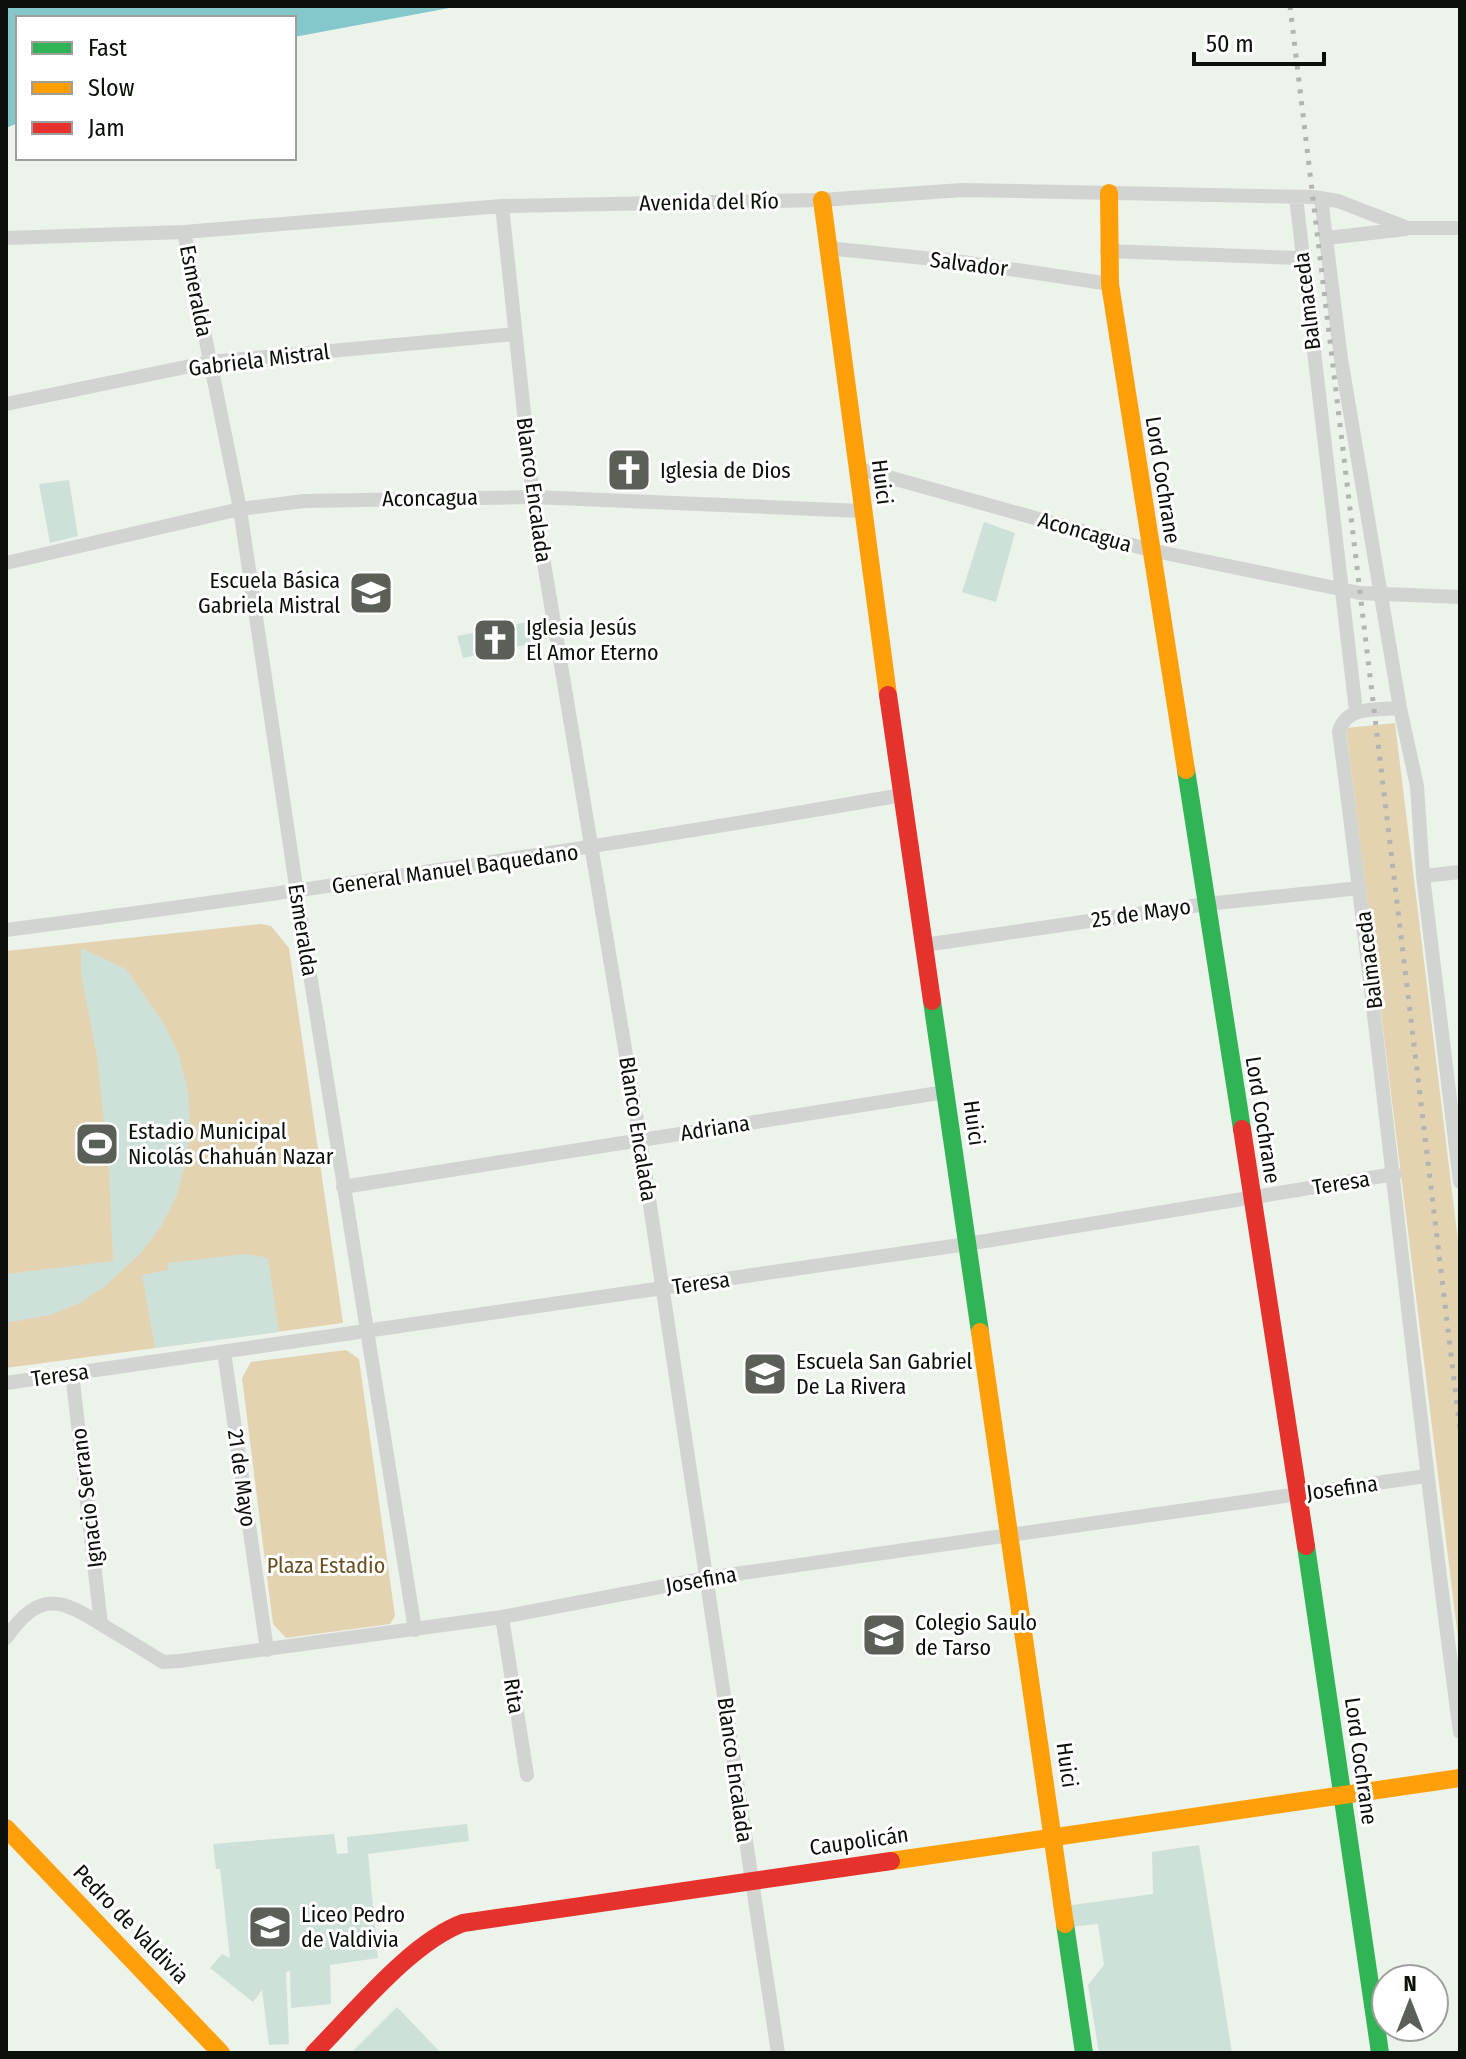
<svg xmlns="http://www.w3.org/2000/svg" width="1466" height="2059" font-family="'Fira Sans Condensed',sans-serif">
  <rect width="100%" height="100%" fill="#ecf3ea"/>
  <path fill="#e4d3b0" d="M1395 723 1460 1257V1654L1346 728Z
    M261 924 271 926 289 948 343 1323 6 1368V951Z
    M346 1350 359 1359 395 1616 390 1624 286 1638 273 1624 242 1378 251 1362Z"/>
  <path fill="#84c8cc" d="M6 6H460L294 37V18H18V123L6 128Z"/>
  <path fill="#cee1d8" d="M618 453 640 454 643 489 617 487Z
    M69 480 78 536 50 543 39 484Z
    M984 522 1015 533 996 602 962 592Z
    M528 622 534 643 463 658 457 636Z
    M81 948 126 969 163 1022 179 1055 188 1092 190 1127 186 1162 176 1197 160 1228 139 1255 105 1286 80 1303 50 1315 6 1323V1274L113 1261 109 1167 97 1057 81 973Z
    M245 1254 268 1258 279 1332 155 1348 142 1275 168 1270V1263Z
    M467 1824 469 1841 368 1854 378 1958 330 1965 331 2004 291 2008 290 1971 286 1972 289 2044 269 2045 262 1990 253 2002 210 1968 222 1954 230 1958 220 1869H216L213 1844 334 1834 337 1854 348 1853 347 1837Z
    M1199 1845 1232 2053H1099L1088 1985 1104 1965 1098 1924 1069 1927 1065 1906 1153 1894 1152 1852Z
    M397 2007 441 2053H351Z"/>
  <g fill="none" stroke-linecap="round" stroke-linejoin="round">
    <path stroke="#d2d4d2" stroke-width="14" d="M1296 197 1356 711
      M1321 198 1341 359 1400 708 1417 786 1423 876 1460 1182
      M502 206 533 497 640 1139 778 2053
      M184 232 240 509 297 893 415 1630
      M6 238 184 232 502 206 822 200 962 190 1313 197 1338 201 1408 228H1460
      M1327 238 1406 229
      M827 248 963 262 1110 284
      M1107 251 1301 258
      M6 404 210 362 515 334
      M856 468 1150 550 1360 593 1460 597
      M6 563 240 509 304 501 533 497 861 511
      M1400 708C1377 710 1347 705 1339 731 1383 1064 1415 1399 1460 1732
      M1423 876 1460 872
      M6 930C306 891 604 847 902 795
      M924 945 1206 904 1360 888
      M343 1187 945 1092
      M224 1352 267 1650
      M72 1373 101 1624
      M6 1383 967 1244 1395 1174
      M502 1617 527 1775
      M6 1638C40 1590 60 1598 104 1626 124 1638 144 1650 163 1662L179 1661 502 1617 707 1578 1426 1476"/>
    <path stroke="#30b455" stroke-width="18" d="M1186 770 1242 1129
      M932 1001 980 1332
      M1306 1546 1380 2053
      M1065 1924 1084 2053"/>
    <path stroke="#ff9f0a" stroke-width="18" d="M1109 193 1110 284 1186 770
      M822 200 888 695
      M980 1332 1065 1924
      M6 1828 221 2053
      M891 1861 1460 1778"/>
    <path stroke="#e5322d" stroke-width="18" d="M888 695 932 1001
      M1242 1129 1306 1546
      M314 2053C354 2013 411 1942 463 1923L891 1861"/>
    <path stroke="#b3b5b3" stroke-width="5" stroke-dasharray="4 8" stroke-linecap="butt" d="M1290 6 1460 1430"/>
  </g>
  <defs>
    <g id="church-square" transform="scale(2.3)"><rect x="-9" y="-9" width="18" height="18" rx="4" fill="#5a5f58" stroke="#fff"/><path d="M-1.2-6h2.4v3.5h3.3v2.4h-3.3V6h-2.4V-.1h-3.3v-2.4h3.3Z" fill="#fff"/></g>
    <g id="school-square" transform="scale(2.3)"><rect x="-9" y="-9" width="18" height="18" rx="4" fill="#5a5f58" stroke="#fff"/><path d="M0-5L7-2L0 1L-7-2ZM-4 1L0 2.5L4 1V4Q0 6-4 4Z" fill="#fff"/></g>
    <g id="stadium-square" transform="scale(2.3)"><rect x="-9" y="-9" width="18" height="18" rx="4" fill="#5a5f58" stroke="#fff"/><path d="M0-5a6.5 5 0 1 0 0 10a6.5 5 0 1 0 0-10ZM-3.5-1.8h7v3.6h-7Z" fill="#fff"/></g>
  </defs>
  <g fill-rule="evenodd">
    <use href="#church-square" x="629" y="470"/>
    <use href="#school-square" x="371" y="593"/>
    <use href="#church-square" x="495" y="640"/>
    <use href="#stadium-square" x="97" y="1144"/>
    <use href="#school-square" x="765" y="1374"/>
    <use href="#school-square" x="884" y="1635"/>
    <use href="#school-square" x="270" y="1927"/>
  </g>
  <g text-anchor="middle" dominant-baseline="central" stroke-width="6" stroke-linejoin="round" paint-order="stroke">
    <g font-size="22" fill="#0b100a" stroke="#fff">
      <text transform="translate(709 202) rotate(-1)">Avenida del Río</text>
      <text transform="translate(969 264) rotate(7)">Salvador</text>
      <text transform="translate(196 291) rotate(79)">Esmeralda</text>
      <text transform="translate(1307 301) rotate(-97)">Balmaceda</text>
      <text transform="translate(259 360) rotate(-7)">Gabriela Mistral</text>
      <text transform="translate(1163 480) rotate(81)">Lord Cochrane</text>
      <text transform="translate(882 482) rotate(83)">Huici</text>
      <text transform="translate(534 490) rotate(82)">Blanco Encalada</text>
      <text transform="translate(430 498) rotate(-1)">Aconcagua</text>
      <text transform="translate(1085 532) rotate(16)">Aconcagua</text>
      <text transform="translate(455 869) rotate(-8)">General Manuel Baquedano</text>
      <text transform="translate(1141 913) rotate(-8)">25 de Mayo</text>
      <text transform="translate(303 930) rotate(81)">Esmeralda</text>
      <text transform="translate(1369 960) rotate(-97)">Balmaceda</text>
      <text transform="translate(1263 1120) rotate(81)">Lord Cochrane</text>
      <text transform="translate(974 1123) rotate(82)">Huici</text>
      <text transform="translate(715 1128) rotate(-9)">Adriana</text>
      <text transform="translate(638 1129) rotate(81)">Blanco Encalada</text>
      <text transform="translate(1341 1183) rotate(-9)">Teresa</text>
      <text transform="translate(701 1283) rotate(-8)">Teresa</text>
      <text transform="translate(60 1375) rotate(-8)">Teresa</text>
      <text transform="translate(242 1478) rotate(82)">21 de Mayo</text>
      <text transform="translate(1342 1488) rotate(-8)">Josefina</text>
      <text transform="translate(87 1498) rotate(-97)">Ignacio Serrano</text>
      <text transform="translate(701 1580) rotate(-10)">Josefina</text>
      <text transform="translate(514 1696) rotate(81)">Rita</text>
      <text transform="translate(1361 1761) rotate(82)">Lord Cochrane</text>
      <text transform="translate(1067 1765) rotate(82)">Huici</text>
      <text transform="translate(735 1770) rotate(82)">Blanco Encalada</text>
      <text transform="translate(859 1841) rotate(-8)">Caupolicán</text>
      <text transform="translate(131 1924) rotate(46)">Pedro de Valdivia</text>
    </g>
    <g font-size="22" fill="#0b100a" stroke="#fff" text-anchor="start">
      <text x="660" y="470">Iglesia de Dios</text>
      <text x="340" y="580" text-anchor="end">Escuela Básica<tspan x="340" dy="25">Gabriela Mistral</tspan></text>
      <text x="526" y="627">Iglesia Jesús<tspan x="526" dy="25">El Amor Eterno</tspan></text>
      <text x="128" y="1131">Estadio Municipal<tspan x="128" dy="25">Nicolás Chahuán Nazar</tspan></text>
      <text x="796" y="1361">Escuela San Gabriel<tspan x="796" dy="25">De La Rivera</tspan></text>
      <text x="915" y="1622">Colegio Saulo<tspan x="915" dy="25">de Tarso</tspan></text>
      <text x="301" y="1914">Liceo Pedro<tspan x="301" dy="25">de Valdivia</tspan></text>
    </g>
    <g font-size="22" fill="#694e21" stroke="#fff">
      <text x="326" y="1565">Plaza Estadio</text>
    </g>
  </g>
  <rect width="1466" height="2059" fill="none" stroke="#0b100a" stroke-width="16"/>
  <rect x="16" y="16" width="280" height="144" fill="#ffffff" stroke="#9d9f9d" stroke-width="2"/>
  <rect x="32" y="42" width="40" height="12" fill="#30b455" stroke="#9d9f9d" stroke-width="2"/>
  <text x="88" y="56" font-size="24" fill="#0b100a">Fast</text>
  <rect x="32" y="82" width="40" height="12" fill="#ff9f0a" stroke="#9d9f9d" stroke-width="2"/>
  <text x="88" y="96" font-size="24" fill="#0b100a">Slow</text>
  <rect x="32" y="122" width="40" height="12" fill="#e5322d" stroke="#9d9f9d" stroke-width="2"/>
  <text x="88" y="136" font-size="24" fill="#0b100a">Jam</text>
  <g transform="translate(1410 2003)"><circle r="38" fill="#ffffff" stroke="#9d9f9d" stroke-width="2"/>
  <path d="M0-6L14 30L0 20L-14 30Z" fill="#5a5f58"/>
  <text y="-12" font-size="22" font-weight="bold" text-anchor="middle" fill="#0b100a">N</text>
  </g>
  <path d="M1194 52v12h130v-12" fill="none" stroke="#0b100a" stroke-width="4"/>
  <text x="1206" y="52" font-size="24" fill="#0b100a" stroke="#ffffff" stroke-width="6" paint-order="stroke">50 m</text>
</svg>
